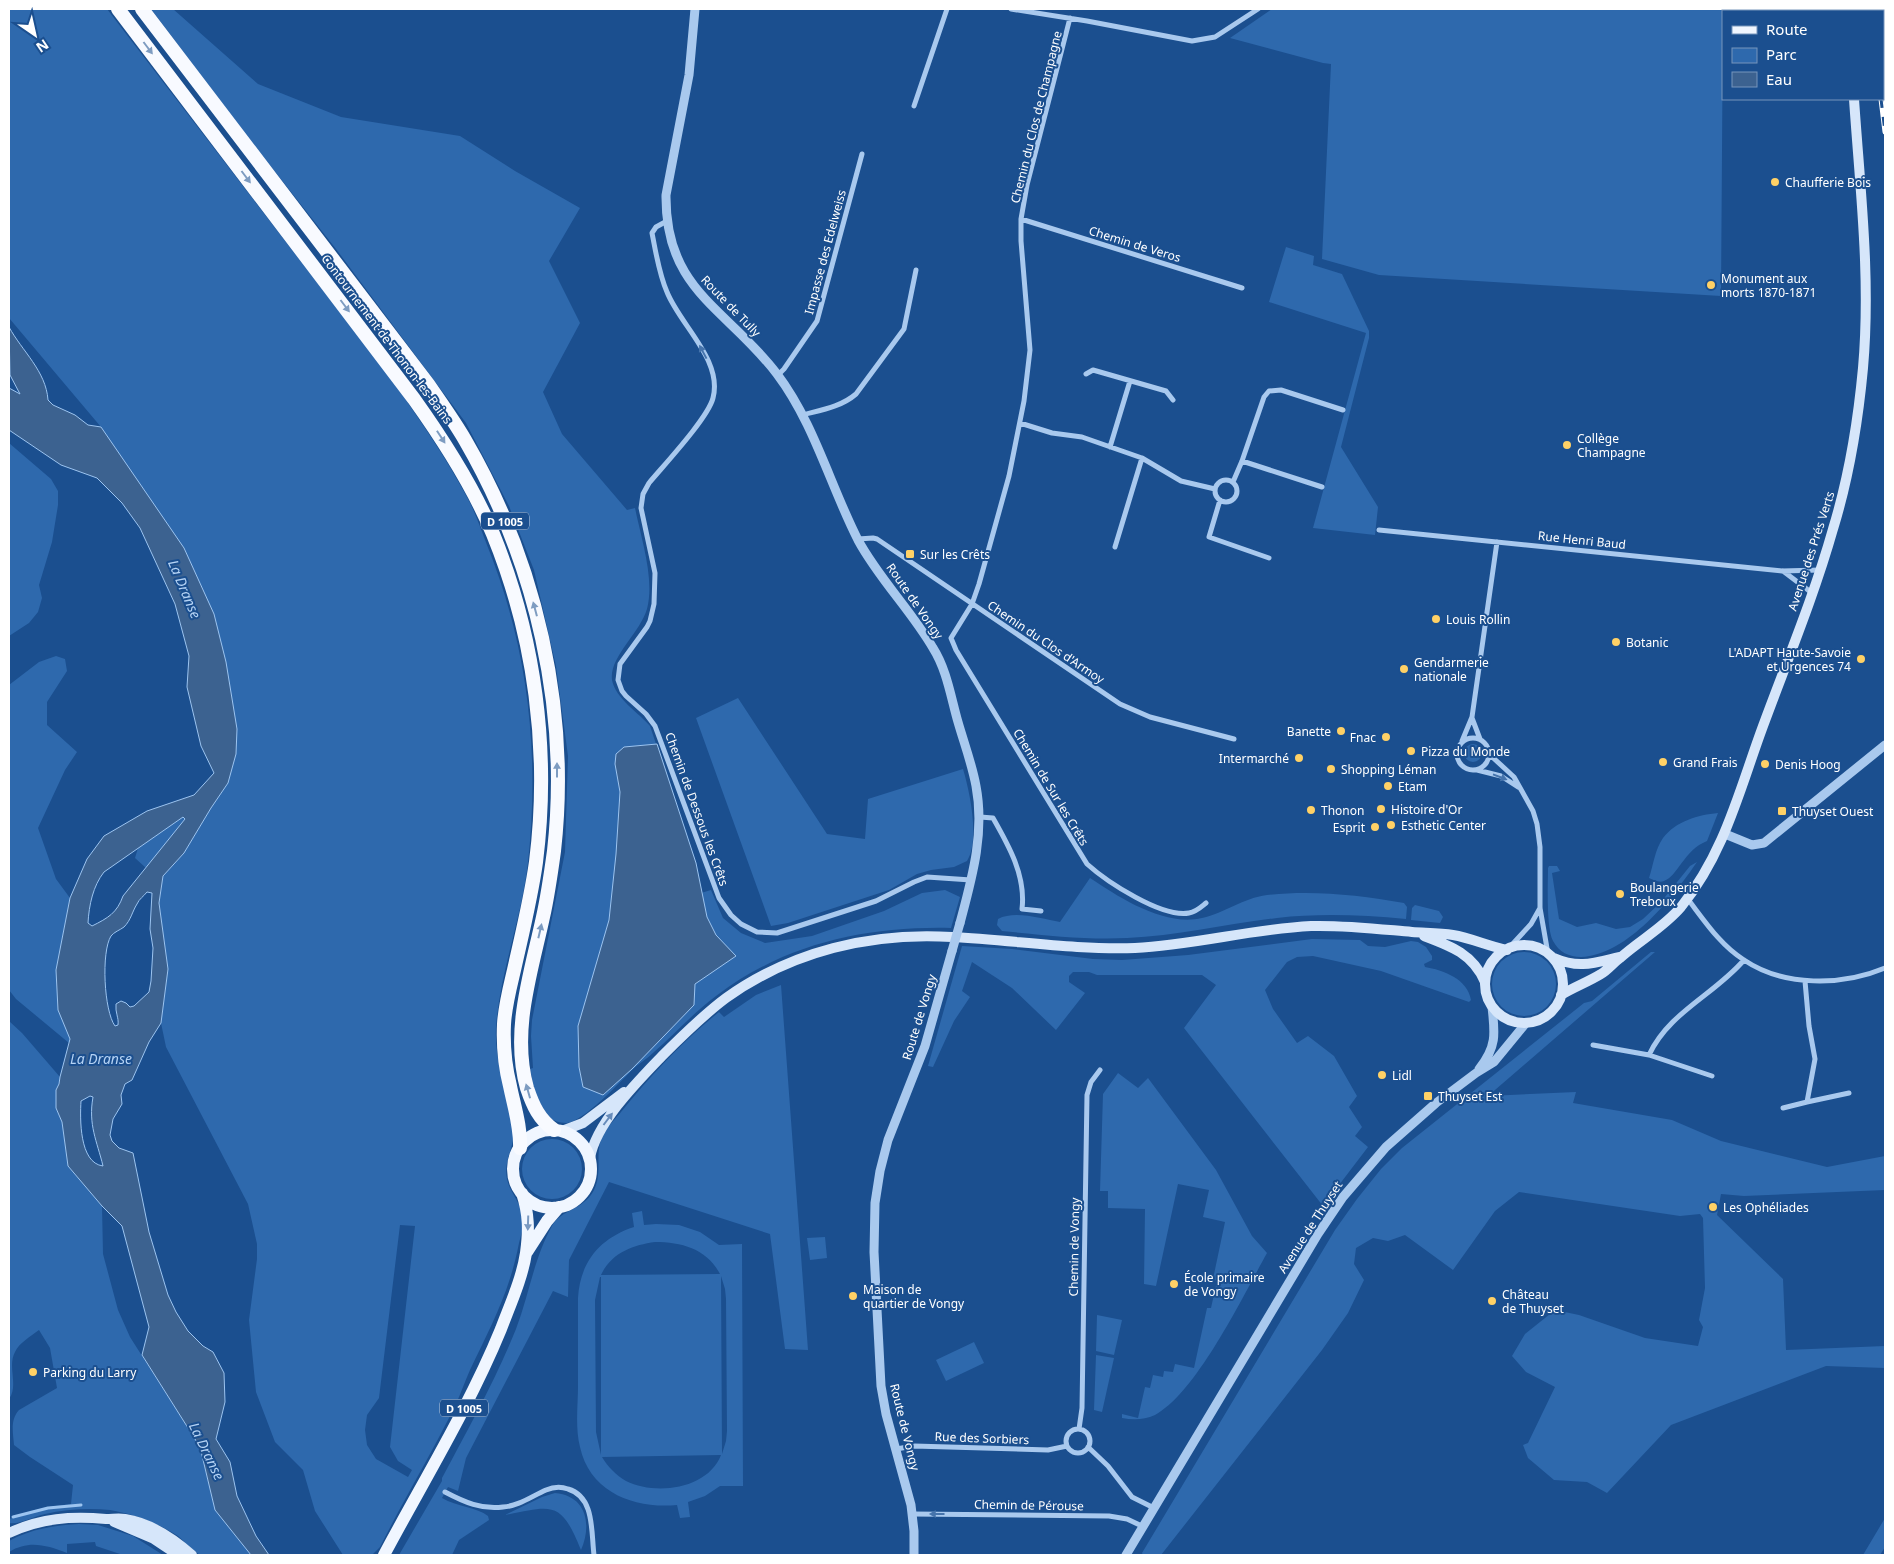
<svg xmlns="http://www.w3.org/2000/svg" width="1894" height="1564" font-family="'Noto Sans',sans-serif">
  <rect width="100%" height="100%" fill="#1b4f8f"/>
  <path fill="#2e69ad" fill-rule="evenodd" d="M9 9H107L395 384C421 422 447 459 468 499 476 514 481 530 487 545 528 647 540 753 528 862 522 918 500 971 496 1027 494 1066 510 1095 513 1131 515 1148 503 1160 507 1179 510 1194 522 1203 523 1219 524 1226 521 1235 519 1243 510 1291 491 1326 470 1370 465 1381 461 1393 456 1404 432 1453 404 1499 380 1547L372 1555H343L315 1511 303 1470 275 1442 256 1392 249 1320 257 1259V1244L248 1204 166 1047 161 1023 168 969 159 903 163 876 184 853 211 808 228 783 237 728 101 427 9 318ZM400 1225 415 1226 390 1447 398 1461 412 1470 408 1477 376 1459 367 1445 365 1430 367 1415 379 1398Z
    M151 9H173L258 84 341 117 460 136 515 171 580 208 549 261 580 323 543 392 562 434 627 510 635 508C641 538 655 579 647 609 640 633 609 657 612 680 615 698 639 713 650 726L696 863 701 893 711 890 723 918 741 933 765 943 812 936 884 911 922 893 945 890 960 897 951 928C866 926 784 944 716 996 693 1013 675 1034 654 1052 647 1059 638 1064 631 1071 618 1084 584 1121 567 1123 539 1124 534 1088 530 1069L533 1068 531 1036 532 1020 565 852 568 756 556 666 534 570 509 506 466 423 336 249 247 136Z
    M1272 9H1723L1721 296 1379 275 1322 259 1331 64 1323 63 1230 38Z
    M1286 247 1314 256 1313 265 1342 274 1369 331V338L1341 447 1378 507 1375 535 1313 528 1366 333 1269 302Z
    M9 443 51 479 58 491V505L52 542 39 585 42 598 38 612 29 623 9 636Z
    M56 656 65 659 67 671 47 702V725L77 752 65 770 38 828 56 879 70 898 56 970 58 1010 71 1039 69 1043 16 999 9 990V685L39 662Z
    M738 698 827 834 865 839 868 799 963 769C970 792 980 840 967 861L954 867 931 870 917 874 889 890 788 923 771 926 696 718Z
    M1464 753a9 9 0 1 1 18 0a9 9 0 1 1-18 0Z
    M1718 813 1707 841C1684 850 1678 876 1664 881 1659 883 1654 880 1649 878 1653 866 1655 849 1663 838 1676 821 1698 815 1718 813Z
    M183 817 185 819 146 868 135 858 138 848Z
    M1697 862C1673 897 1628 955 1581 957 1569 957 1559 952 1553 941 1546 927 1548 885 1548 868L1549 866H1557L1560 871 1552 873 1559 919 1577 927 1596 923 1616 929 1630 927 1643 919 1661 902 1690 866Z
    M1090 878C1120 898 1165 927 1202 918 1225 913 1243 898 1267 895 1313 890 1359 895 1404 903L1407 907 1406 919C1362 915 1320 913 1277 918 1227 924 1177 936 1127 938 1085 940 1043 935 1002 931L997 925 998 919C1015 910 1042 919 1060 922Z
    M1415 905 1439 911 1443 917 1440 923 1411 920 1412 908Z
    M1312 939 1360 940 1368 946 1385 947 1411 941 1418 942 1426 947 1432 956V960L1424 964 1425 967C1443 970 1468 979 1471 1000L1469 1002 1381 971 1313 956 1297 957 1287 962 1265 990 1273 1009 1297 1043 1308 1036 1334 1056 1357 1096 1349 1107 1362 1127 1355 1136 1368 1147 1323 1206 1184 1028 1216 985 1202 975H1097L1089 972H1073L1069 976V982L1085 993 1056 1030 1012 988 972 962 962 991 970 997 954 1021 933 1067 928 1066 962 946 1012 949 1093 959 1122 960 1188 955Z
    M1492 984a32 32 0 1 1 64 0a32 32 0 1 1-64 0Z
    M1651 952H1655L1488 1096 1576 1092 1573 1103 1672 1120 1721 1141 1827 1167 1885 1156V1190L1744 1196 1721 1194 1717 1215 1783 1279 1786 1350 1885 1346V1368L1826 1366 1671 1425 1607 1493 1587 1482 1554 1480 1528 1458 1523 1445 1528 1443 1555 1387 1526 1372 1512 1356 1525 1334 1555 1310 1579 1315 1645 1338 1698 1346 1703 1327 1699 1320 1705 1288 1703 1218 1700 1214 1680 1216 1519 1192 1495 1211 1453 1270 1405 1235 1388 1241 1373 1238 1356 1248 1354 1264 1364 1280 1348 1313 1322 1350 1161 1555H1143L1142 1553 1335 1230 1357 1199 1381 1169 1402 1148 1584 1003 1592 1001Z
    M781 985 808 1350 785 1349 770 1234 609 1182 569 1260 568 1297 553 1291 466 1458 458 1491 448 1487 442 1498C457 1507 477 1507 488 1516L489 1520 459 1540 452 1555H399L442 1481V1478C468 1429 495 1381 516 1329 529 1295 534 1258 552 1226 561 1209 583 1211 594 1190 603 1172 594 1153 603 1135 607 1127 615 1119 621 1112 650 1076 683 1041 719 1012L724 1017 756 995Z
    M9 1021 22 1033 60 1077 56 1108 62 1122 68 1166 102 1206 103 1254 118 1310 130 1337 200 1447 215 1510 251 1555C241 1555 210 1558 201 1555 196 1554 184 1541 178 1536 158 1523 134 1514 110 1510 89 1508 66 1509 45 1514 34 1516 20 1525 9 1523V1519C29 1511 49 1506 71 1504L73 1485 30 1457 14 1445C13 1432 10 1420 19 1410L57 1388 50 1348 39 1330C31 1336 19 1343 15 1352 7 1367 19 1385 9 1399Z
    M1118 1073 1138 1088 1148 1078 1216 1170 1252 1236 1267 1253C1243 1296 1197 1392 1155 1415 1144 1420 1133 1420 1122 1418V1414L1138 1418 1145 1387 1150 1388 1153 1375 1163 1377 1164 1371 1173 1372 1175 1364 1194 1368 1207 1308H1211L1217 1281 1213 1279 1225 1222 1203 1217 1209 1190 1178 1184 1156 1286 1144 1284 1145 1209 1108 1208V1191H1100L1103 1094Z
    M522 1169a30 30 0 1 1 60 0a30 30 0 1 1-60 0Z
    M642 1211 644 1225 656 1224 679 1225 700 1232 719 1245 742 1244 743 1486H720L705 1496 688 1502 690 1517 680 1518 677 1505C635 1509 590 1493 580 1447 575 1427 578 1405 578 1386 578 1357 578 1327 578 1298 580 1262 600 1238 634 1227L632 1213ZM655 1242C682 1242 707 1249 720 1274L601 1275C611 1253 633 1245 655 1242ZM721 1276 725 1289 726 1299 727 1431 726 1441 722 1454ZM600 1277H601V1455L596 1432 595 1300ZM721 1455C708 1489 656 1496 626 1481 616 1475 608 1467 602 1457Z
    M825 1237 827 1258 810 1260 807 1238Z
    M1097 1315 1122 1320 1114 1355 1096 1351Z
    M974 1342 984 1363 946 1381 936 1360Z
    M1096 1355 1114 1358 1102 1412 1094 1410Z
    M555 1493C587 1496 592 1525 581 1550 561 1501 554 1505 505 1515L542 1497Z
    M1885 1518V1547L1880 1555H1863Z
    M79 1524 98 1525 133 1536 163 1555H123L96 1546 95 1542 67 1544V1553C46 1545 29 1540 9 1552V1541C31 1529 55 1525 79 1524Z"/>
  <path fill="#3c6290" stroke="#9cc4f0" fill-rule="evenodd" d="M9 327C22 351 46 371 48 400L53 405 75 415 88 425 101 427 184 548 214 614 226 662 237 729 236 754 228 783 211 808 184 853 163 876 159 903 168 969 161 1023 149 1042 132 1080 125 1084 121 1095 122 1104 113 1119 110 1135 112 1141 119 1148 133 1153 149 1232 168 1295 176 1312 188 1331 203 1346 213 1352 224 1373 225 1402 216 1439 230 1462 237 1496 256 1536 269 1555H251L215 1510 200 1447 142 1355 149 1327 122 1226 102 1206 68 1166 62 1122 56 1108V1090L59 1084 60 1077 70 1039 58 1010 56 970 70 898 87 859 104 836 147 811 194 795 214 773 201 746 187 687 189 656 175 604 140 528 122 503 97 478 61 465 9 430V388L20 394 10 375ZM183 817 185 819 123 896C117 913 108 918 92 926L88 923C89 905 93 886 104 872ZM147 892 152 893 150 929 153 948 151 981 149 992 134 1006 130 1007 126 1003 121 1001 116 1004C115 1013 119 1017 118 1025L115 1026C104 1011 101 952 111 936 114 932 120 930 124 927 131 920 132 912 137 904 139 899 144 896 147 892ZM90 1096 93 1097C88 1125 97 1141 103 1166 79 1163 80 1118 81 1101Z
    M657 744 696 863 707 917 716 935 736 956 695 984 694 1005 632 1069 603 1095 583 1087 579 1067 578 1026 609 920 616 854 620 792 615 764 616 754 624 747Z"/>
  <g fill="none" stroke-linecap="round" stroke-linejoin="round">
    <path stroke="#9cc4f0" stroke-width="3" d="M13 1517 48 1508 81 1505"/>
    <path stroke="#a9c9ee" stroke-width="5" d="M1011 9 1087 21 1192 41 1215 37 1258 9
      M1070 18 1027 185 1021 219V241L1030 350 1024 401 1009 476 979 584 972 604 951 638 956 650 1087 864C1107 882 1162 918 1189 913 1196 912 1201 907 1206 903
      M914 106 947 9
      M1021 219 1242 288
      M667 221 656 227 652 233C656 253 659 274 667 292 680 325 723 360 713 398 708 418 664 465 649 483L643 494 641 508 655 573 654 604 650 621 647 627 620 664 618 680 622 691 626 696 646 714 655 726 719 898 731 915 741 924 757 932 777 933 876 901 914 882 927 877 971 880
      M1086 374 1093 370 1166 391 1173 400
      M778 375 784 369 817 321 862 154
      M802 415C821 410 841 407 856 394L904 329 916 270
      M1020 423 1052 433 1082 437 1142 458 1181 481 1215 489
      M1110 447 1130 381
      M1242 461 1322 487
      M1215 491a11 11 0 1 1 22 0a11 11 0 1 1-22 0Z
      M1233 482 1242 461 1264 397 1269 391 1281 390 1343 410
      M1220 500 1209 537 1269 558
      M1379 530 1782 571 1820 570
      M858 539 873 538 877 539 1120 704 1150 717 1234 739
      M1115 547 1142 458
      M1783 571 1812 593
      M1472 718 1480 739
      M1457 754a16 16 0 1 1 32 0a16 16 0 1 1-32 0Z
      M1462 741 1472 717 1497 542
      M1489 754 1514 777 1533 811 1537 824 1540 847V908L1548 954
      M1477 770 1501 776 1518 787
      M980 817 993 818C1009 846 1026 876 1022 909L1041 911
      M1687 898C1704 920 1720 945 1744 960 1784 987 1842 986 1885 968
      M1508 949 1531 924 1540 908
      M1805 981 1809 1026 1815 1059 1807 1102 1849 1093
      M1593 1045 1649 1055
      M1712 1076 1649 1055C1669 1012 1714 995 1744 960
      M1783 1108 1807 1102
      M1079 1429 1082 1408 1087 1095 1091 1082 1100 1070
      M1066 1441a12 12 0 1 1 24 0a12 12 0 1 1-24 0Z
      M1088 1447 1108 1466 1132 1497 1154 1508
      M896 1449 914 1446 1048 1450 1067 1446
      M445 1492C464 1502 482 1510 503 1507 519 1506 532 1496 546 1490 553 1487 560 1486 568 1489 595 1497 591 1532 594 1555
      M912 1514 1109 1516 1127 1519 1144 1527"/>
    <path stroke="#a9c9ee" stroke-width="9" d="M695 9 689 75 666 195C665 291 727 308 777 374 814 423 830 485 858 540 879 579 911 610 933 648 947 670 951 698 958 722 964 743 972 764 976 786 985 833 972 878 960 923
      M1725 834 1752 845 1764 843 1885 745
      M1479 1069C1497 1047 1495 1033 1492 1007
      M914 1555V1531L911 1505 886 1414 881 1386 874 1252 875 1203 880 1171 888 1140 925 1046 952 951
      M1126 1555 1318 1234 1343 1197 1386 1147 1436 1103 1476 1073 1494 1062 1526 1023"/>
    <path stroke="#d6e6fa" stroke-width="10" d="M1848 9V11
      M1424 936C1451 946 1473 954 1485 982
      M1485 984a39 39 0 1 1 78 0a39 39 0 1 1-78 0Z
      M1554 958C1579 969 1594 963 1619 957
      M1561 995C1574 987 1588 982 1601 974 1608 970 1613 963 1620 958 1640 940 1663 928 1681 907 1725 852 1739 791 1763 726 1787 661 1814 596 1833 529 1849 477 1858 422 1863 368 1871 278 1860 188 1854 99
      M562 1131 583 1123 624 1092
      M590 1158C596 1123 637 1082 662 1056 682 1036 703 1015 726 998 792 951 871 932 952 937 1013 940 1074 950 1135 948 1194 945 1252 929 1311 926 1345 925 1378 929 1412 932 1426 933 1440 933 1453 935 1471 938 1488 946 1507 950
      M114 1522 154 1539 178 1555
      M9 1533C41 1518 71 1516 106 1519 113 1519 119 1518 125 1519 151 1523 174 1539 192 1555"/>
    <path stroke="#f0f6ff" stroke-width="12" d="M513 1169a39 39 0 1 1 78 0a39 39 0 1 1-78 0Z
      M527 1252 547 1221 559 1207
      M384 1555C424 1480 469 1407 501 1329 510 1305 522 1279 526 1253 529 1231 529 1214 522 1193"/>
    <path stroke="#f8faff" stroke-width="14" d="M118 9 414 399C444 441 473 486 493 534 535 637 550 751 536 862 531 898 522 934 514 970 510 987 505 1006 504 1024 503 1045 505 1066 510 1086 514 1106 521 1127 520 1148
      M142 9 428 384C441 403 454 421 465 440 536 562 570 710 554 851 551 873 548 895 543 917 531 973 511 1031 527 1088 533 1106 539 1119 554 1130"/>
    <g stroke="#fff" stroke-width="5">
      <path id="rail" d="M1869 9V11
        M1881 99 1885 132"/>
    </g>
    <use href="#rail" stroke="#1b4f8f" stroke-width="3" stroke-dasharray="9" stroke-linecap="butt"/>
    <path stroke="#a9c9ee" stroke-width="9" d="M952 951 960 923"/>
  </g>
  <defs><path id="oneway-solid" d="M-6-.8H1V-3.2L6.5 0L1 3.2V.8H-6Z" transform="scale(1.25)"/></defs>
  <g fill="#7e9cc1">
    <use href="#oneway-solid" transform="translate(148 48) rotate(53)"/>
    <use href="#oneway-solid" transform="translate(246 177) rotate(53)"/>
    <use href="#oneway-solid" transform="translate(345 306) rotate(53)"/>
    <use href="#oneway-solid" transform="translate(441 437) rotate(57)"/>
    <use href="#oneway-solid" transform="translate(535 609) rotate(-105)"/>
    <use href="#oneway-solid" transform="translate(557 770) rotate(-90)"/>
    <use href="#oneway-solid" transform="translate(540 931) rotate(-77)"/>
    <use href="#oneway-solid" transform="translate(528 1091) rotate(-106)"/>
  </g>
  <g fill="#4674ac">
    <use href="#oneway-solid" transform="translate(703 352) rotate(-118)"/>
    <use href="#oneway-solid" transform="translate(1500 777) rotate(21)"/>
    <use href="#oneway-solid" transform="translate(937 1514) rotate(-180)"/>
  </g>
  <use fill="#668bba" href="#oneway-solid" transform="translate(608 1119) rotate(-53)"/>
  <use fill="#7b9ac1" href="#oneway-solid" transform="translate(528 1223) rotate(92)"/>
  <g fill="#ffd166" stroke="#1b4f8f" stroke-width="2">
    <circle cx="1775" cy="182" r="5"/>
    <circle cx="1711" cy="285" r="5"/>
    <circle cx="1567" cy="445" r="5"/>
    <rect x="905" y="549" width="10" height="10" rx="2.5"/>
    <circle cx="1436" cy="619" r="5"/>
    <circle cx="1616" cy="642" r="5"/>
    <circle cx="1861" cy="659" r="5"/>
    <circle cx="1404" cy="669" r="5"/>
    <circle cx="1341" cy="731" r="5"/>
    <circle cx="1386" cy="737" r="5"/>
    <circle cx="1411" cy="751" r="5"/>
    <circle cx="1299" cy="758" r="5"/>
    <circle cx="1663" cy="762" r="5"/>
    <circle cx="1765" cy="764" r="5"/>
    <circle cx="1331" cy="769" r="5"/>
    <circle cx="1388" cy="786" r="5"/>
    <circle cx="1381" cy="809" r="5"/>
    <circle cx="1311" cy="810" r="5"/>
    <rect x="1777" y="806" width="10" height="10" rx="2.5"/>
    <circle cx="1391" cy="825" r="5"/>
    <circle cx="1375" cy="827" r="5"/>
    <circle cx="1620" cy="894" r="5"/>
    <circle cx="1382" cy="1075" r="5"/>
    <rect x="1423" y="1091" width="10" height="10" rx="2.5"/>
    <circle cx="1713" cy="1207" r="5"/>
    <circle cx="1174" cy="1284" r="5"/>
    <circle cx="853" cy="1296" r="5"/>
    <circle cx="1492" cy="1301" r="5"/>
    <circle cx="33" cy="1372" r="5"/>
  </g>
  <g text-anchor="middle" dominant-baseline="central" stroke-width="4" stroke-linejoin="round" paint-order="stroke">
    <g fill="#1b4f8f" stroke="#bbcadd" stroke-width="1">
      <rect x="481" y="512.5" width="48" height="17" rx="4"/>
      <rect x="440" y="1399.5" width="48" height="17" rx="4"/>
    </g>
    <g font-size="11" font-weight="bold" fill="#fff">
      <text x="505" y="521">D 1005</text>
      <text x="464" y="1408">D 1005</text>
    </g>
    <g font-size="12" fill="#fff" stroke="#1b4f8f">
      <text transform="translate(1036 117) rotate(-76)">Chemin du Clos de Champagne</text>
      <text transform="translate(1135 244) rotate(17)">Chemin de Veros</text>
      <text transform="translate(825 252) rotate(-75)">Impasse des Edelweiss</text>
      <text transform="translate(731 306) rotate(46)">Route de Tully</text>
      <text transform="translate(387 339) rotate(53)">Contournement de Thonon-les-Bains</text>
      <text transform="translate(1582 540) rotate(6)">Rue Henri Baud</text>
      <text transform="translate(1811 551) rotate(-72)">Avenue des Prés Verts</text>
      <text transform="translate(915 601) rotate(55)">Route de Vongy</text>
      <text transform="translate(1046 642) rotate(34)">Chemin du Clos d'Armoy</text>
      <text transform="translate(1051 787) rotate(59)">Chemin de Sur les Crêts</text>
      <text transform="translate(697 809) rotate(70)">Chemin de Dessous les Crêts</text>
      <text transform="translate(919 1017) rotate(-73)">Route de Vongy</text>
      <text transform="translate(1310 1227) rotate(-57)">Avenue de Thuyset</text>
      <text transform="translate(1074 1247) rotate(-89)">Chemin de Vongy</text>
      <text transform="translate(905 1427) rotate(76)">Route de Vongy</text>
      <text transform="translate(982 1438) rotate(2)">Rue des Sorbiers</text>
      <text transform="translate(1029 1505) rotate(1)">Chemin de Pérouse</text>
    </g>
    <g font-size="12" fill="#fff" stroke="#1b4f8f" text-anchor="start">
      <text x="1785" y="182">Chaufferie Bois</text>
      <text x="1721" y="278">Monument aux<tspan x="1721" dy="14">morts 1870-1871</tspan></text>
      <text x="1577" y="438">Collège<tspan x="1577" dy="14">Champagne</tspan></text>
      <text x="920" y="554">Sur les Crêts</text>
      <text x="1446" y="619">Louis Rollin</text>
      <text x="1626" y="642">Botanic</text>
      <text x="1851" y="652" text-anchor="end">L'ADAPT Haute-Savoie<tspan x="1851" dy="14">et Urgences 74</tspan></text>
      <text x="1414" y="662">Gendarmerie<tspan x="1414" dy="14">nationale</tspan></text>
      <text x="1331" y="731" text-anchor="end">Banette</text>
      <text x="1376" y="737" text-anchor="end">Fnac</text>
      <text x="1421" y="751">Pizza du Monde</text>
      <text x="1289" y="758" text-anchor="end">Intermarché</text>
      <text x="1673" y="762">Grand Frais</text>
      <text x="1775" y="764">Denis Hoog</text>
      <text x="1341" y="769">Shopping Léman</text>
      <text x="1398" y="786">Etam</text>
      <text x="1391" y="809">Histoire d'Or</text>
      <text x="1321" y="810">Thonon</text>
      <text x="1792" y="811">Thuyset Ouest</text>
      <text x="1401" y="825">Esthetic Center</text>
      <text x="1365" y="827" text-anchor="end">Esprit</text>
      <text x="1630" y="887">Boulangerie<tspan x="1630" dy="14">Treboux</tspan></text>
      <text x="1392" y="1075">Lidl</text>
      <text x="1438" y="1096">Thuyset Est</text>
      <text x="1723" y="1207">Les Ophéliades</text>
      <text x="1184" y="1277">École primaire<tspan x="1184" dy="14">de Vongy</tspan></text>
      <text x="863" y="1289">Maison de<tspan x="863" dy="14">quartier de Vongy</tspan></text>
      <text x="1502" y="1294">Château<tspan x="1502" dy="14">de Thuyset</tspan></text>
      <text x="43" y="1372">Parking du Larry</text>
    </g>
    <g font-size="14" font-style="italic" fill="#b5d3f5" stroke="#1b4f8f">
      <text transform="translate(185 589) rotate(67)">La Dranse</text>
      <text x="101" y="1058">La Dranse</text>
      <text transform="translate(207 1451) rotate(64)">La Dranse</text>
    </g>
  </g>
  <rect width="1894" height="1564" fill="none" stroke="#ffffff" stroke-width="20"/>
  <rect x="1722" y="10" width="162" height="90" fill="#1b4f8f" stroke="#7695bc"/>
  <rect x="1732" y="26" width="25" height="8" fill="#f0f6ff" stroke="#7695bc"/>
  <text x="1766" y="35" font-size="15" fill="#ffffff">Route</text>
  <rect x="1732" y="48" width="25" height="15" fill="#2e69ad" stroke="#7695bc"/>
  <text x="1766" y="60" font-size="15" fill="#ffffff">Parc</text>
  <rect x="1732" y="72" width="25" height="15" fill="#3c6290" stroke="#7695bc"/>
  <text x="1766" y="85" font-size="15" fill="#ffffff">Eau</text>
  <g transform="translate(35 35) rotate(146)" stroke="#1b4f8f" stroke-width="4" paint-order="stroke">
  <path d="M0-4L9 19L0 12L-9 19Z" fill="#ffffff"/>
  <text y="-8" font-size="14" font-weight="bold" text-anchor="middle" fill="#ffffff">N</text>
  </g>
</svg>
